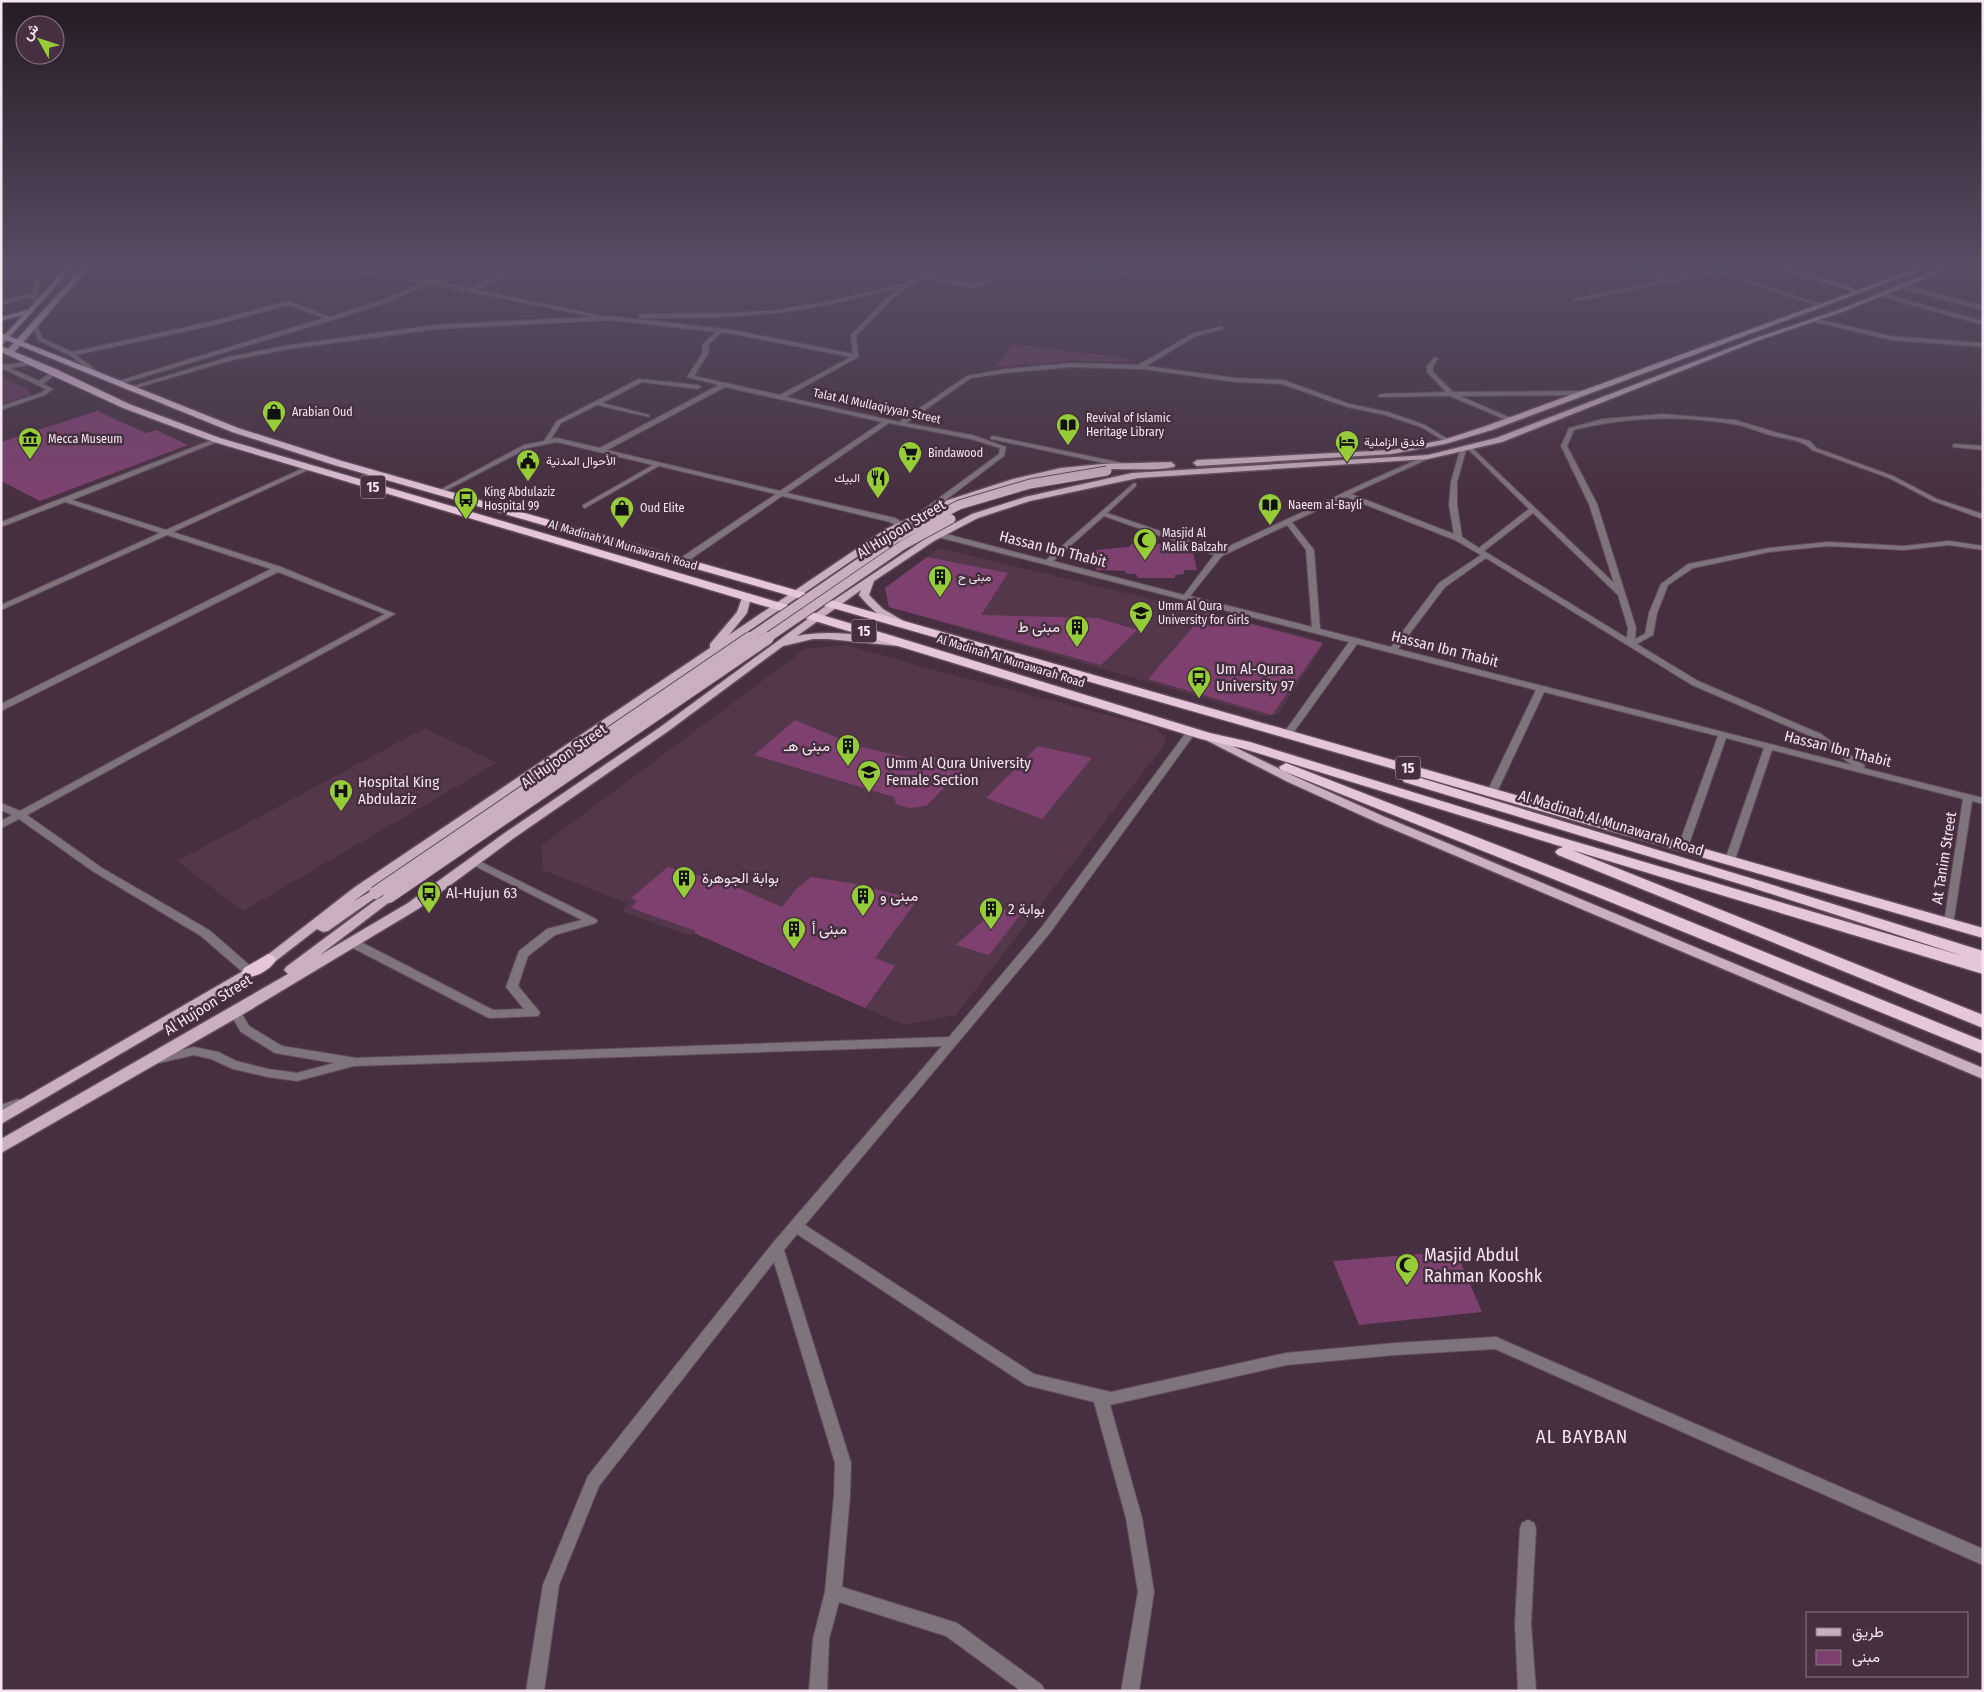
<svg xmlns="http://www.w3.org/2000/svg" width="1984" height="1692" font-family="'Fira Sans Condensed',Vazirmatn,sans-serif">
  <rect width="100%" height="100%" fill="#462f40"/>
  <path fill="#54374b" d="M939 548 1313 638 1322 647 1278 714 1265 716 889 607 885 588Z
    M846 645 930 669 1157 728 1167 741 956 1015 904 1025 694 933 691 936 622 912 627 903 543 870 542 845 805 649Z
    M425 728 497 763 243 911 177 861Z"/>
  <path fill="#633b58" d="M1012 344 1134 359 1128 362 1073 361 995 367Z
    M1 376 28 389 30 395 1 404Z"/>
  <path fill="#7e416f" d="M97 411 146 433 156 430 188 445 40 501 1 481V442Z
    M1131 544H1169L1170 548H1178L1181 552H1193L1197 570H1184V574L1175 575V578H1138L1136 574H1127L1125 571 1096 570V550L1129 547Z
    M927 557 1008 573 981 615 1098 618 1137 630 1101 665 889 607 885 588Z
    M1206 612 1323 643 1272 715 1148 679Z
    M795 720 857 746 927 762 932 757 959 761 962 770 926 806 909 808 896 804 894 797 754 755Z
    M1038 746 1092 758 1042 819 986 798Z
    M668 867 729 884 782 907 796 889 811 877 856 884 917 900 875 958 895 966 865 1008 694 933 696 931 631 908 637 901 631 898Z
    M997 908 1021 914 989 955 956 945Z
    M1456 1251 1482 1312 1359 1325 1333 1261Z"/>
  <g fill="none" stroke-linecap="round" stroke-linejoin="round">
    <g stroke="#624c5c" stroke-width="2">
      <path id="street" d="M1 266H14L1 269Z
        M49 266H53L42 279 36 295 39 305H35L31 297 1 305V301L31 294 37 279Z
        M316 266H326L430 281 460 273 477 266H482L464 275 437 282 470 288 505 274 502 266H506L510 276 476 290 598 315 595 317 430 284 385 303 332 320 117 385 114 383 115 382 324 318 289 305 210 326 76 355 101 374V376L99 377 69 355 38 340 32 324 37 323 42 338 72 352 209 322 289 301 329 317 381 301 424 283 318 267Z
        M932 266H937L925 275 971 284 992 279 995 281 971 288 921 278 894 297 856 336 858 357 786 397 899 422 967 376 1005 369 1071 363 1138 365 1192 334 1221 326 1224 328 1223 329 1196 336 1146 366 1236 378 1283 380 1350 404 1388 412 1425 425 1451 441 1446 442 1421 427 1385 415 1347 407 1282 384 1236 382 1143 369 1071 367 1005 373 971 378 906 423 972 435 1006 447 1004 456 927 514 920 512 999 454 1000 448 971 439 889 423 787 493 895 518 904 523 1046 560 1134 483 1136 484V486L1107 513 1219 551 1371 480 1428 455 1430 456V458L1351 494 1454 534 1449 505 1451 482 1460 450 1463 448 1466 450 1457 482V505L1462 537 1479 548 1529 509 1468 449V447L1470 446 1614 583 1589 504 1561 446 1569 428 1603 419 1663 414 1735 420 1778 433 1810 441 1816 448 1893 476 1937 499 1983 514V519L1933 501 1889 478 1812 450C1802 439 1787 440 1774 436 1760 433 1747 426 1733 424 1681 415 1625 417 1574 430L1567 446 1597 504 1636 628 1635 639 1645 634 1649 613 1661 584 1688 564 1769 548 1828 542 1904 546 1949 541 1983 546V550L1949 545 1904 550 1828 546 1769 552 1693 568 1668 585 1657 613 1653 635 1637 644 1698 681 1821 734 1863 764 1865 766 1863 768 1983 798V804L1972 801 1953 925H1945L1944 923 1963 799 1772 750 1735 860 1730 863 1725 860 1764 748 1726 738 1688 847 1683 850 1678 847 1718 736 1544 692 1497 792 1492 795 1487 792 1536 690 1357 644 1291 736 1288 737 1283 734 1349 642 898 527 890 522 782 496 685 563H679V559L776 494 659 466 585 508 583 507V505L653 465 557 442 528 448 443 492 438 491 524 445 544 441 557 421 639 379 698 385 701 387 698 389 642 382 602 403 649 415V417L597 405 561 423 551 439 557 438 600 448 719 385 687 377 702 354 703 344 716 332 610 320 436 329 290 349 232 360 132 389 127 388 229 357 290 345 436 325 610 316 733 330 853 354 851 335 890 295 901 287C866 295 832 305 797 310 745 318 693 318 641 318L638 316 641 314 731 313 776 310 820 303 908 283ZM722 332 733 334 851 357 780 395 694 376 708 354 709 344ZM725 387 882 422 780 491 607 450ZM1346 497 1455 540 1481 555 1439 583 1391 647 1320 629 1314 550 1292 522ZM1533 513 1618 595 1628 628 1627 638 1484 551ZM1104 516 1214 555 1184 595 1053 561ZM1287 525 1306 550 1312 627 1190 596 1222 556ZM1486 558 1692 685 1815 738 1852 765 1398 649 1445 587Z
        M1055 266H1068L1156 276 1153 278 1057 267Z
        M1629 266H1635L1669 279 1740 266H1748V267L1722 272 1827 306 1822 307 1718 273 1576 301 1573 299 1663 281Z
        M1821 266H1827L1808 274 1803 273Z
        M1828 266H1834L1890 282 1885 283Z
        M1965 266 1983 268V271L1965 267Z
        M1902 285 1983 306V310L1900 288Z
        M1881 293 1983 321V325L1879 296 1878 295Z
        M1813 318 1891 336 1983 343V347L1891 340 1811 321 1810 320Z
        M1435 357 1438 359 1433 366V372L1453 392 1583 391 1586 393 1583 395 1460 396 1513 419 1514 420 1511 422 1450 396 1379 397 1378 396 1381 394 1446 392 1427 372V366Z
        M34 361 36 362V364L10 368 39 381 53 371H57V373L43 384 53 389 45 395 1 410V406L41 393 46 389 1 368V364L4 365Z
        M993 436 1127 464 1130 466 1127 468 991 439V437Z
        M217 438 219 439V441L72 500 166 530 306 467H310V469L173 532 281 567 395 614 27 815 102 868 209 930 254 969 256 972 254 975H246L201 936 94 872 19 819 1 828V821L12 815 1 810V803L20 811 385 614 278 572 1 711V704L271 569 167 535 1 610V605L160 533 65 502 1 527V522Z
        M1955 444 1983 446V450L1953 447V445Z
        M1191 729 1196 732 1049 934 805 1225 1034 1374 1111 1392 1286 1353 1395 1343 1496 1337 1983 1549V1565L1495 1349 1395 1355 1286 1365 1110 1405 1142 1518 1154 1592 1139 1691H1121L1138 1592 1126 1518 1094 1402 1026 1385 797 1234 784 1250 851 1463 850 1496 842 1587 957 1623 1042 1685 1045 1691H1021L946 1636 839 1602 829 1639 827 1691H809L813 1639 825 1592 834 1496 835 1463 774 1262 599 1486 559 1585 544 1691H526L543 1585 588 1476 772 1244 942 1046 354 1066 297 1081 268 1077 233 1069 211 1059 194 1055 159 1063 155 1062 153 1059 155 1056 194 1047 218 1052 236 1061 268 1069 297 1073 334 1063 275 1053 241 1032 229 1012 231 1009H239L249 1026 282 1046 356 1058 949 1037 1041 928 1188 730Z
        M473 858 596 919 597 921 596 923 555 935 528 956 518 986 538 1010 540 1013 538 1016 491 1018 487 1017 347 945 346 942 351 938 355 939 493 1010 524 1009 506 987 519 951 547 929 582 920 469 863 468 861 469 859Z
        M18 1099 22 1101 24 1104 22 1107 1 1115V1105Z
        M1528 1520 1534 1523 1536 1528 1531 1624 1536 1691H1518L1515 1624 1520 1528 1522 1523Z"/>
    </g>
    <g stroke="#624c5c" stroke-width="2">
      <path id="secondary" d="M1767 266H1773L1851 287 1860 293 1855 294 1847 289Z"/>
    </g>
    <g stroke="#624c5c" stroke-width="3">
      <path id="primary" d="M68 266H74L1 346V339L23 315 1 321V317L28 310Z
        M84 266H90L12 355H6V351Z
        M1924 266H1932L1492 430 1445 444 1392 454 1197 466 1193 463 1197 460 1392 450 1443 440 1486 426Z
        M1947 266H1955L1845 311 1757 341 1502 442 1428 459 1138 478 1030 501 978 518 934 541 874 581 869 595 883 609 907 623V627C892 630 868 606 859 595L861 590 797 636C833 629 868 636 904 642L909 645 908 647 828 639H813L783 646 667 732 514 838 418 909 240 1016 1 1153V1139L288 974 284 970 286 967 384 894 389 893 396 897 320 955 408 903 506 832 659 728 831 602 928 537 972 514 1025 497 1132 473 1428 455 1496 438 1753 339 1841 309Z
        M1171 462 1175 465 1174 467C1148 472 1114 467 1087 470 1018 477 953 502 892 533L365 893 354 901 375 889 382 893 328 931 323 932 317 929 273 963H263L261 960 355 887 710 648V644L737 612 743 595H749L751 597 747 613 729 635 886 529 948 500 1013 479 1061 468 1102 464Z
        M1206 733 1296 777 1385 817 1983 1068V1079L1376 822 1288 782 1202 738 1200 736Z
        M250 967 255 969 257 972 255 975 1 1124V1111Z"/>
    </g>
    <g stroke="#624c5c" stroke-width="3">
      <path id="highway" d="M1 333 238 428 342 461 1983 928V938L334 465 232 432 1 338Z
        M1 346 58 370 129 404 220 438 883 633 1210 733 1250 742 1529 828 1963 956 1750 887 1404 782 1402 779 1404 776H1414L1760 881 1983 951V974L1572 850 1983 1015V1028L1558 855 1555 852 1558 849 1563 847 1241 748 1201 739 875 639 214 442 123 408 1 352Z
        M1286 763 1615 891 1983 1041V1054L1603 899 1281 770 1279 767Z
        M268 954 274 956 276 960C270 970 255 979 244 976L242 972 244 968Z"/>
    </g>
    <use href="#street" fill="#80747c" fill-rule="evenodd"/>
    <use href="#secondary" fill="#a995a3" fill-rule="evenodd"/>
    <use href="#primary" fill="#c9afc0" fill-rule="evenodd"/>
    <use href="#highway" fill="#e5c6db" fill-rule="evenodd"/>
    <g stroke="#624c5c" stroke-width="11" stroke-linecap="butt">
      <path id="primary-bridge-far1" d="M748 639 896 538 959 505 1030 484 1107 471
        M766 639 903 545 951 519"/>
    </g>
    <g stroke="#624c5c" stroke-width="14" stroke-linecap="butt">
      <path id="primary-bridge" d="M375 893 750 638
        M389 897 768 638"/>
    </g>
    <use href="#primary-bridge-far1" stroke="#c9afc0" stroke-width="9"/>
    <use href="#primary-bridge" stroke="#c9afc0" stroke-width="12"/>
  </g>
  <linearGradient id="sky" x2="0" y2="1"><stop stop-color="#261a23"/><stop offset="0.53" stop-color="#574d64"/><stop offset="1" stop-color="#574d64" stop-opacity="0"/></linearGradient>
  <rect width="1984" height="503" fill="url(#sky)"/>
  <defs>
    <g id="shop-pin" transform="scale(1.25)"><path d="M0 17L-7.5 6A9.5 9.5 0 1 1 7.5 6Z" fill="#97cc39" stroke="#462f40"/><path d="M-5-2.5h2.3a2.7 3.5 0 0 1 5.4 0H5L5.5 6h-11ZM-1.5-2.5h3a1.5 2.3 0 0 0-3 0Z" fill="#111"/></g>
    <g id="library-pin" transform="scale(1.25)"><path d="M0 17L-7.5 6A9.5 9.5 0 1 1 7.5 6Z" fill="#97cc39" stroke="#462f40"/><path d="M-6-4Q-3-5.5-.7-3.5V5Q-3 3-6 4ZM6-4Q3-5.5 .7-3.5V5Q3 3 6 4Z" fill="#111"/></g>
    <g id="museum-pin" transform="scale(1.25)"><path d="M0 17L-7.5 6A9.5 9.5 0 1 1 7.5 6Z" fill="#97cc39" stroke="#462f40"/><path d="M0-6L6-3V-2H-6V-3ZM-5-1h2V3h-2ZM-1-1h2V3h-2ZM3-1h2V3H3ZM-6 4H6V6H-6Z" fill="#111"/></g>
    <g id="hotel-pin" transform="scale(1.25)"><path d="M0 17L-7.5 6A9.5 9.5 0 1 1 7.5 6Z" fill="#97cc39" stroke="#462f40"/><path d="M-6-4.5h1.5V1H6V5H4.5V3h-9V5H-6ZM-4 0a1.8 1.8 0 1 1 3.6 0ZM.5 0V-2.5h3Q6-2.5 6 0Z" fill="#111"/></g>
    <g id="supermarket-pin" transform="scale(1.25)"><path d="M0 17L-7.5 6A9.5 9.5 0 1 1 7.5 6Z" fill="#97cc39" stroke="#462f40"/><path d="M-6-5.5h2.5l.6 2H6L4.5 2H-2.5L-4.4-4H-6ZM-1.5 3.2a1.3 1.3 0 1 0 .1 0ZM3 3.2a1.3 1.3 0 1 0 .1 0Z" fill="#111"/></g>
    <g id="civic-pin" transform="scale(1.25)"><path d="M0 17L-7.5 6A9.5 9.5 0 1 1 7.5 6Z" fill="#97cc39" stroke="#462f40"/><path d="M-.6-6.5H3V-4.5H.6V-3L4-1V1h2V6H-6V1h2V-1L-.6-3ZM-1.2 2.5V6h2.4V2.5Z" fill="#111"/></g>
    <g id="restaurant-pin" transform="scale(1.25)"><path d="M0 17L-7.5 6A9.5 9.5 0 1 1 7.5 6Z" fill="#97cc39" stroke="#462f40"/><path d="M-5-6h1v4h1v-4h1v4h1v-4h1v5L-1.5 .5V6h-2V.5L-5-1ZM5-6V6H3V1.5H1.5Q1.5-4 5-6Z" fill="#111"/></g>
    <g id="bus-pin" transform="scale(1.25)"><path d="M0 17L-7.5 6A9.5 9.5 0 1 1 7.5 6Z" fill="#97cc39" stroke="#462f40"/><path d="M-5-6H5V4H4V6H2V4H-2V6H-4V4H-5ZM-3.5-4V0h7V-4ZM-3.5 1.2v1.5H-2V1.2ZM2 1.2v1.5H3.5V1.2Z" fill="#111"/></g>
    <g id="mosque-pin" transform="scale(1.25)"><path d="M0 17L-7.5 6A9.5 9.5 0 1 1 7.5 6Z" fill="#97cc39" stroke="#462f40"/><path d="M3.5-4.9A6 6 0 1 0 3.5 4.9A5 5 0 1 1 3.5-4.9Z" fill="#111"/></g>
    <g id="building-pin" transform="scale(1.25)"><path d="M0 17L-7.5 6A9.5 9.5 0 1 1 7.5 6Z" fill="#97cc39" stroke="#462f40"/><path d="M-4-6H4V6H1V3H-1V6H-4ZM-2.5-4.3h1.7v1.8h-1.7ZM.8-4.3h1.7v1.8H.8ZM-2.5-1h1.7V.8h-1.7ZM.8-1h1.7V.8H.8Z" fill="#111"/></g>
    <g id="university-pin" transform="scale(1.25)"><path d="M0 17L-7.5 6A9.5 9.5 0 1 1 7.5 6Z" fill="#97cc39" stroke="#462f40"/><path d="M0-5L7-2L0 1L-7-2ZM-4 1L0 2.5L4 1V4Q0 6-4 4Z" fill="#111"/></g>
    <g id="hospital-pin" transform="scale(1.25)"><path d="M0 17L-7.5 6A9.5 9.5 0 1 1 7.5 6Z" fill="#97cc39" stroke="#462f40"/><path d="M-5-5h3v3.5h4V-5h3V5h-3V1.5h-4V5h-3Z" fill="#111"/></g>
  </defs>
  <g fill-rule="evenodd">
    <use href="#shop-pin" x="274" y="412"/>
    <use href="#library-pin" x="1068" y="425"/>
    <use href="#museum-pin" x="30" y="439"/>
    <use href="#hotel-pin" x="1347" y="442"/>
    <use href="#supermarket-pin" x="910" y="453"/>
    <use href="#civic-pin" x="528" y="461"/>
    <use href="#restaurant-pin" x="878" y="478"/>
    <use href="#bus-pin" x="466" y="499"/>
    <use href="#library-pin" x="1270" y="505"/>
    <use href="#shop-pin" x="622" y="508"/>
    <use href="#mosque-pin" x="1145" y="540"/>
    <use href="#building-pin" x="940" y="577"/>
    <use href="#university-pin" x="1141" y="613"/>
    <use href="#building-pin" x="1077" y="627"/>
    <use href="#bus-pin" x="1199" y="678"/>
    <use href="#building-pin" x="848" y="746"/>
    <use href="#university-pin" x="869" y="772"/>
    <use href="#hospital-pin" x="341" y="791"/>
    <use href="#building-pin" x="684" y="878"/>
    <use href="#bus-pin" x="429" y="893"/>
    <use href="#building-pin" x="863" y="896"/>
    <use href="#building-pin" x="991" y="909"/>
    <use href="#building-pin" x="794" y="929"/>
    <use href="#mosque-pin" x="1407" y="1265"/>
  </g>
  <g text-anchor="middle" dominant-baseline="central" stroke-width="5" stroke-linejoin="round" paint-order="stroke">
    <g font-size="12" fill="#f5e5f0" stroke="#462f40">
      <text transform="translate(877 406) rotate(12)">Talat Al Mullaqiyyah Street</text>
      <text transform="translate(623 545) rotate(16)">Al Madinah Al Munawarah Road</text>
      <text transform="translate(1011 661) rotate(17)">Al Madinah Al Munawarah Road</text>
    </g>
    <g font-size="12" fill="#f5e5f0" stroke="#462f40" text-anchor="start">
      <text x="292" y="412">Arabian Oud</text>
      <text x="1086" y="418">Revival of Islamic<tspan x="1086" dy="14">Heritage Library</tspan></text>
      <text x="48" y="439">Mecca Museum</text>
      <text x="1364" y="442">فندق الزاملية</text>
      <text x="928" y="453">Bindawood</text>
      <text x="546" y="461">الأحوال المدنية</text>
      <text x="860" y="478" text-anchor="end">البيك</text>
      <text x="484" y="492">King Abdulaziz<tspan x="484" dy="14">Hospital 99</tspan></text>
      <text x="1288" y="505">Naeem al-Bayli</text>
      <text x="640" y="508">Oud Elite</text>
      <text x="1162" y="533">Masjid Al<tspan x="1162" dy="14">Malik Balzahr</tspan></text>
      <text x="958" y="577">مبنى ح</text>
      <text x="1158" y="606">Umm Al Qura<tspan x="1158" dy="14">University for Girls</tspan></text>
    </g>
    <g fill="#462f40" stroke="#c0aebb" stroke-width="1">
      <rect x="360.5" y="475.5" width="25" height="23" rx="4"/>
      <rect x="851.5" y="619.5" width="25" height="23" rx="4"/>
      <rect x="1395.5" y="756.5" width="25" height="23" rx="4"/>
    </g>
    <g font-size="14" font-weight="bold" fill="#f5e5f0">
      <text x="373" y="487">15</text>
      <text x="864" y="631">15</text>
      <text x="1408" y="768">15</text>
    </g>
    <g font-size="15" fill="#f5e5f0" stroke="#462f40">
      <text transform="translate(901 529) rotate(-31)">Al Hujoon Street</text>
      <text transform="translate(1053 549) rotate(14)">Hassan Ibn Thabit</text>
      <text transform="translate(1445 649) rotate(14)">Hassan Ibn Thabit</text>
      <text transform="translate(1838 749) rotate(14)">Hassan Ibn Thabit</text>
      <text transform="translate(564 756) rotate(-35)">Al Hujoon Street</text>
      <text transform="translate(1611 823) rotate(17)">Al Madinah Al Munawarah Road</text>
      <text transform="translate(1944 858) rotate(-81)">At Tanim Street</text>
      <text transform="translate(208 1005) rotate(-32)">Al Hujoon Street</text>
    </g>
    <g font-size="15" fill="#f5e5f0" stroke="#462f40" text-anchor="start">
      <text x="1060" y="627" text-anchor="end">مبنى ط</text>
      <text x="1216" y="669">Um Al-Quraa<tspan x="1216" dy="17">University 97</tspan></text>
      <text x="830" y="746" text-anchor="end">مبنى هـ</text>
      <text x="886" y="763">Umm Al Qura University<tspan x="886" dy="17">Female Section</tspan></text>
      <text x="358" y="782">Hospital King<tspan x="358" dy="17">Abdulaziz</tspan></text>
      <text x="702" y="878">بوابة الجوهرة</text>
      <text x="446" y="893">Al-Hujun 63</text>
      <text x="880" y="896">مبنى و</text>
      <text x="1008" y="909">بوابة 2</text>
      <text x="812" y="929">مبنى أ</text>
    </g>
    <g font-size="18" fill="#f5e5f0" stroke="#462f40" text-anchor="start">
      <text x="1424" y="1255">Masjid Abdul<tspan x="1424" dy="21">Rahman Kooshk</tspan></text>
    </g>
    <g font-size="19" letter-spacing="1" fill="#f5e5f0" stroke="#462f40">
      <text x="1582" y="1436">AL BAYBAN</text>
    </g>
  </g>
  <rect width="1984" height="1692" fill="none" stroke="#f5e5f0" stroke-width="5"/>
  <rect x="1806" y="1612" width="162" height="65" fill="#462f40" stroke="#8c7886"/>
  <rect x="1816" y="1628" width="25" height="8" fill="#c9afc0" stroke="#8c7886"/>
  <text x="1852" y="1637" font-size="15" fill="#f5e5f0">طريق</text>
  <rect x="1816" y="1650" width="25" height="15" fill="#7e416f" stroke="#8c7886"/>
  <text x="1852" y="1662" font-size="15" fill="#f5e5f0">مبنى</text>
  <g transform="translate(40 40) rotate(310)"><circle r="24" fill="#462f40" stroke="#8c7886"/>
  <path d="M0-4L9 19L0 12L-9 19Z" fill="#97cc39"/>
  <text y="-8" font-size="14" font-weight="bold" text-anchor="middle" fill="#f5e5f0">ش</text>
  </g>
</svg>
